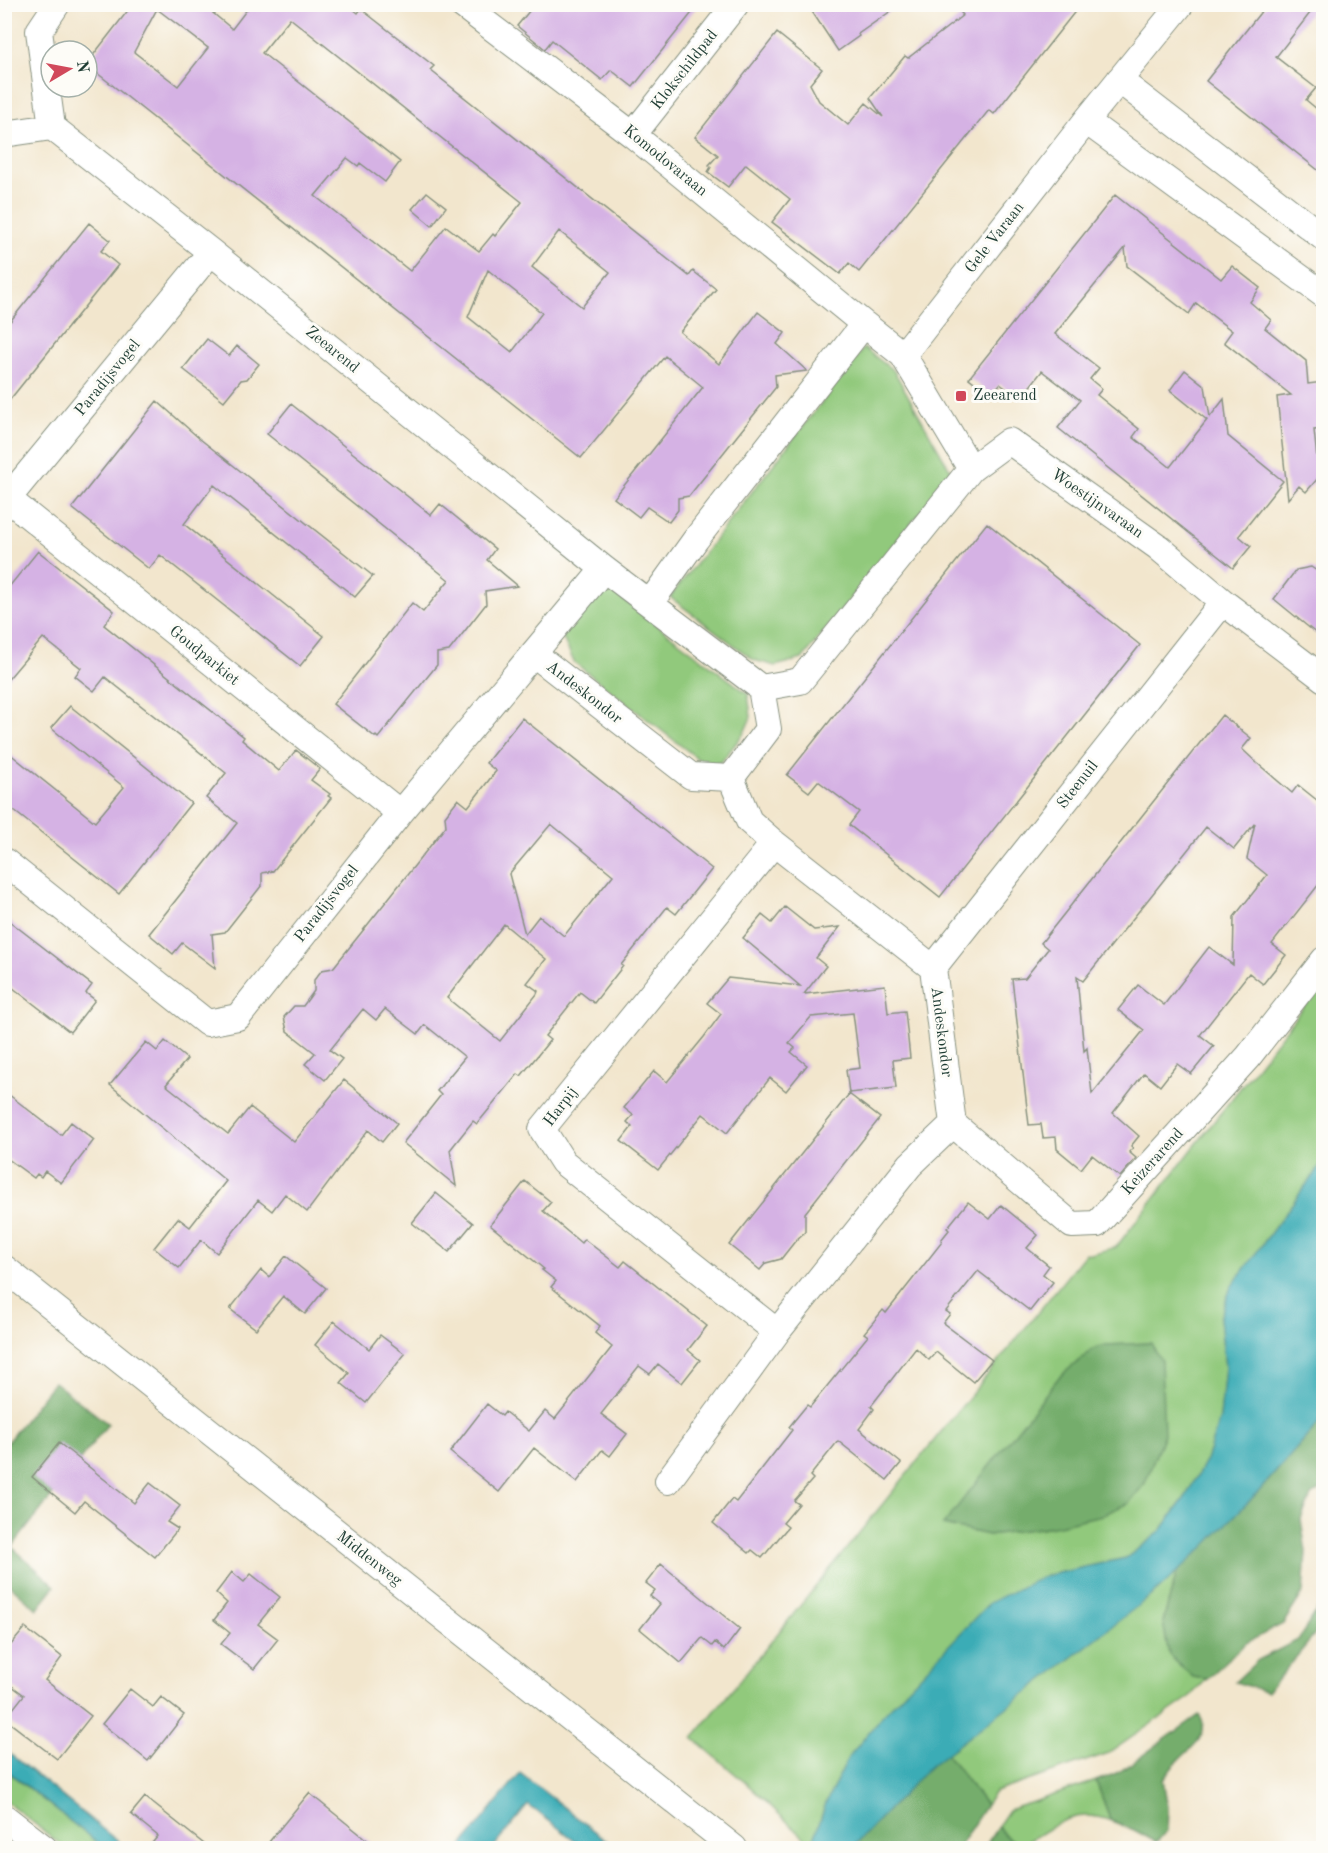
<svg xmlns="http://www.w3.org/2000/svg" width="1328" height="1853" font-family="'Old Standard TT',serif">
  <rect width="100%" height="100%" fill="#fdfcf7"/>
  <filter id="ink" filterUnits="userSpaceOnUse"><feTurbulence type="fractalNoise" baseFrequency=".0167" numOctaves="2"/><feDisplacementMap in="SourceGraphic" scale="12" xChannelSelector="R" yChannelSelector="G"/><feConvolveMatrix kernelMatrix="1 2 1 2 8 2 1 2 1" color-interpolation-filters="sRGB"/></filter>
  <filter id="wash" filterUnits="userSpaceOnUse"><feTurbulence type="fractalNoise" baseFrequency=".008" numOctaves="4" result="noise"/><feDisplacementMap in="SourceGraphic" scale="24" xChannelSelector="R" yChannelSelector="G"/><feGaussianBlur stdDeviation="1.35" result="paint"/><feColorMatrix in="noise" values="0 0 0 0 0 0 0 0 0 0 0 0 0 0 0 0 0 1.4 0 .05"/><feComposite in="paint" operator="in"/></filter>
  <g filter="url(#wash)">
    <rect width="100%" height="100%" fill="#f2e6cd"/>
    <path fill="#91c97c" stroke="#588358" stroke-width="1.5" fill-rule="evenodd" d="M864 348 894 371 952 473 802 659 775 666 754 660 670 597Z
      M608 588 748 694 751 717 744 733 721 762 707 766 574 662 562 636 588 595Z
      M1323 982V1162L1231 1287 1220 1318 1225 1367 1220 1418 1206 1460 1186 1496 1160 1532 1126 1558 1044 1576 848 1758 826 1803 812 1845 747 1784 693 1738 1086 1253 1091 1254 1116 1247ZM1150 1343 1161 1361 1054 1526 988 1535 943 1525 1131 1344Z
      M1177 1572 1163 1622 1193 1677 1207 1679 1187 1699 1109 1753 995 1792 986 1805 946 1753 1074 1656Z
      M4 1769 104 1848H65L5 1800Z
      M1096 1781 1111 1821C1073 1806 1052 1827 1021 1846L1005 1835 998 1826 1009 1810Z"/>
    <path fill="#74ad6c" stroke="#4a7550" stroke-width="1.5" d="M1151 1343 1161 1361 1164 1434 1145 1483 1129 1503 1102 1515 1054 1526 988 1535 943 1525 1059 1377 1095 1348 1105 1345Z
      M54 1382 108 1424 12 1547 55 1586 37 1609 5 1581V1445Z
      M1323 1418V1488L1311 1496 1301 1519 1306 1552 1303 1593 1283 1624 1246 1643 1207 1679 1193 1677 1169 1655 1163 1622 1177 1572 1260 1490Z
      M1323 1601V1625L1267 1692 1235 1682 1258 1660 1298 1640Z
      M1199 1715C1212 1734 1193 1746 1181 1758 1174 1764 1168 1773 1163 1780L1168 1808 1167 1831 1156 1842 1134 1830 1111 1821 1096 1781 1119 1772Z
      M946 1753 986 1805 958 1848H852L928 1768Z
      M998 1826 1005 1835 1021 1846 1017 1848H984Z"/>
    <path fill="#3bacb6" stroke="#2d7475" stroke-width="1.5" d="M1323 1162V1418L1260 1490 1205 1546 1158 1590 1074 1656 928 1768 852 1848H816L812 1845 826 1803 848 1758 882 1716 989 1603 1044 1576 1126 1558 1160 1532 1186 1496 1206 1460 1220 1418 1225 1367 1220 1318 1231 1287Z
      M4 1750H5L126 1848H104L5 1769Z
      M520 1773 607 1841 602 1848H585L528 1805 493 1848H460Z"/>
    <g id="blocks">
      <path fill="#d5b2e4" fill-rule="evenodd" d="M133 4H202L232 29 251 4H347L358 13 361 9 434 66 430 70 689 276 693 271 716 289 680 332 719 364 758 312 785 333 777 344 807 371 775 375 776 387 689 496 678 498V510L669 522 647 507 639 517 614 498 703 387 665 356 581 458 87 65V63ZM157 9 208 48 178 86 134 52ZM290 18 522 202 495 236 493 234 479 251 446 226 410 271 315 196 347 158 358 166 360 163 385 182 400 162 262 53ZM559 231 610 272 582 307 532 267ZM488 270 542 313 512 352 468 317Z
        M535 4H699L633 87 611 70 602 80 552 40 545 49 517 26Z
        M807 4H901L858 34 859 36 838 51Z
        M953 4H1081L994 114 989 110 859 272 849 263 840 274 772 222 790 199 746 164 728 187 708 172 711 167 709 165 718 155 695 137 777 33 822 69 810 84 819 101 848 125 866 103 883 117 870 98 905 56 908 58 963 15Z
        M1267 4H1317L1276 57 1316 88 1306 100 1323 114V174L1206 81Z
        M427 192 446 207 432 226 412 209Z
        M1115 195 1221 279 1232 266 1260 288 1250 302 1271 320 1265 328 1306 361 1308 384 1323 382V429L1314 430 1319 477 1306 492 1299 486 1288 499 1277 397 1291 395 1224 342 1232 331 1196 303 1189 314 1127 266 1125 248 1055 334 1099 368 1090 379 1102 389 1097 395 1139 429 1133 437 1170 467 1207 420 1170 390 1185 370 1205 386 1210 417 1224 399 1228 436 1283 481 1239 536 1251 546 1233 568 1058 428 1080 400 1042 371 1020 399 1000 384 991 395 969 378Z
        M89 223 110 240 101 251 118 265 4 407V329Z
        M207 339 229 356 237 346 259 364 247 379 241 380 224 401 183 369Z
        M157 401 200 439 373 576 355 597 214 485 184 524 324 636 300 666 160 555 149 569 72 508Z
        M291 404 431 515 440 504 495 549 487 560 518 586 485 591 486 604 449 651 437 653V665L378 738 376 736 375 737 333 704 412 603 423 612 449 580 267 434Z
        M987 523 1140 645 940 897 849 825 859 812 818 781 809 792 787 775Z
        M38 551 114 611 104 625 244 737 242 740 279 771 296 750 320 769 311 780 330 794 328 796 331 798 273 871 262 873V885L225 932 212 934 215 968 182 943 173 954 149 934 237 823 206 798 226 773 105 677 94 691 75 676 81 668 43 638 4 684V593Z
        M1311 567 1323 575V639L1274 599 1296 570Z
        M70 706 191 803 119 894 4 803V749L95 822 124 787 51 728Z
        M1222 715 1251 738 1242 749 1257 763 1292 793 1298 785 1323 805V879L1272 944 1286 955 1263 984 1249 973 1200 1035 1214 1046 1191 1074 1177 1064 1160 1086 1144 1073 1113 1113 1139 1136 1131 1146 1133 1148 1129 1152 1136 1158 1120 1177 1092 1155 1081 1169 1057 1149 1056 1137 1043 1138 1041 1124 1029 1125 1012 979 1025 978 1048 949 1041 943ZM1255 823 1247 859 1267 875 1234 917 1233 965 1209 947 1164 1005 1138 985 1118 1010 1144 1030 1092 1094 1087 1048 1084 1051 1077 977 1083 981 1206 827 1234 849Z
        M522 718 712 869 676 914 667 907 621 965 623 966 594 1003 580 992 545 1036 550 1040 521 1076 518 1074 477 1124 473 1121 450 1150 456 1186 403 1143 441 1095 437 1091 465 1057 425 1025 418 1034 385 1009 376 1020 363 1009 330 1050 342 1059 325 1080 305 1064 315 1053 287 1031 284 1017 294 1006H303L314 991V980L322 970 333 968 365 928 446 826 445 816 458 799 468 807 496 771 486 763ZM551 824 613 875 564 936 539 916 525 934 509 874ZM504 924 546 959 527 983 538 991 537 994 500 1041 447 998Z
        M785 907 814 930 840 927 816 958 826 966 804 994 885 985 888 1013 905 1011 910 1058 893 1060 896 1088 849 1093 846 1070 860 1068 853 1013 811 1017 789 1043 795 1048 791 1052 807 1065 786 1091 770 1078 727 1133 703 1114 658 1170 621 1141 632 1127 627 1122 633 1115 624 1108 654 1071 667 1082 704 1037 721 1014 707 1003 728 978 800 986 743 938 762 915 772 923Z
        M4 917 92 985 86 993 95 1000 70 1032 4 981Z
        M165 1041 187 1059 166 1085 228 1134 250 1107 294 1142 344 1080 397 1123 382 1142 368 1130 307 1212 285 1194 272 1211 258 1200 217 1253 201 1240 179 1268 154 1248 178 1218 190 1227 226 1181 110 1085 146 1042 157 1051Z
        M4 1091 61 1135 71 1122 94 1140 61 1183 45 1171 41 1177 37 1174 34 1178 4 1156Z
        M849 1094 880 1118 805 1213V1232L796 1240 781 1259 766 1263 760 1270 729 1245Z
        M525 1181 551 1202 543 1211 581 1243 584 1239 620 1267 625 1261 707 1326 688 1350 700 1360 682 1383 658 1364 650 1374 639 1366 601 1414 627 1434 610 1456 602 1450 577 1482 534 1448 499 1492 450 1452 487 1404 502 1416 505 1412 529 1431 545 1411 555 1419 612 1347 595 1333 600 1326 551 1287 556 1281 542 1270 544 1269 490 1225Z
        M436 1193 473 1223 449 1252 412 1223Z
        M968 1202 990 1219 1001 1205 1038 1235 1027 1248 1049 1266 1043 1274 1053 1282 1030 1311 978 1271 946 1311 950 1314 943 1323 992 1360 973 1382 936 1352 929 1360 916 1348 871 1406 874 1409 859 1429 901 1463 887 1480 838 1441 810 1476 813 1479 794 1501 799 1504 783 1523 788 1527 762 1558 752 1550 749 1553 713 1523 732 1499 736 1502 792 1430 789 1427 807 1405 810 1407 868 1336 864 1333 883 1310 886 1313 942 1242 941 1240 949 1230 947 1228Z
        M286 1256 326 1288 305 1314 283 1296 256 1329 230 1309 261 1270 269 1277Z
        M334 1321 369 1349 380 1335 405 1354 366 1403 341 1383 349 1373 315 1345Z
        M59 1443 134 1503 150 1483 180 1506 167 1522 178 1529 155 1557 84 1501 75 1512 32 1477Z
        M661 1564 740 1629 724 1650 715 1642 712 1646 702 1638 681 1663 640 1629 660 1604 650 1596 655 1590 646 1583Z
        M232 1572 244 1582 251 1574 280 1597 258 1624 278 1639 254 1669 221 1644 230 1633 214 1620 227 1603 216 1593Z
        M25 1628 62 1657 45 1680 91 1716 57 1759 5 1719 24 1695 4 1680V1653Z
        M130 1689 153 1707 161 1697 184 1715 148 1761 102 1724Z
        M309 1793 377 1848H264Z
        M145 1797 209 1848H148L158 1836 131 1814Z"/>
    </g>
  </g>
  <g filter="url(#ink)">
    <use href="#blocks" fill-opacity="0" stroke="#889280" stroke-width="1.5"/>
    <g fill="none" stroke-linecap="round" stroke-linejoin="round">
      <g stroke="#889280" stroke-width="28">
        <path id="street" d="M461 4 633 135 864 324
          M1119 80 1324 238
          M1086 121 1324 295
          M52 127 39 31 57 4
          M4 134 52 127 211 252 604 569 761 688 800 681 971 469
          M633 135 736 4
          M903 355 1086 121 1181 4
          M8 499 400 813
          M4 503 211 252
          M650 603 696 539 864 324 903 355 971 469 1009 441 1158 547 1223 602 1324 679
          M534 654 691 776 731 778 749 821 774 843 933 968 953 1124 910 1165 777 1332 668 1481
          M731 778 768 729 761 688
          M774 843 542 1129 563 1162 777 1332
          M4 861 207 1023 238 1017 400 813 604 569
          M933 968 1223 602
          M953 1124 1072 1225 1097 1224 1248 1057 1324 960
          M4 1268 734 1848
          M4 1817 44 1848"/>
      </g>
      <use href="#street" stroke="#fff" stroke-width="26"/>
    </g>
  </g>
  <rect fill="#d1495b" stroke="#fdfcf7" stroke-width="2" x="955" y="390" width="12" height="12" rx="3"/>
  <g text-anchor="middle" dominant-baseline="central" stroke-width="6" stroke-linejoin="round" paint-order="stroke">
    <g font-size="16" fill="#1f3d34" stroke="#fdfcf7">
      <text transform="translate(685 70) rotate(-52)">Klokschildpad</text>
      <text transform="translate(665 161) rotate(39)">Komodovaraan</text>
      <text transform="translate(995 238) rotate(-52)">Gele Varaan</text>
      <text transform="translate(332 350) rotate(39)">Zeearend</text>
      <text transform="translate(108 378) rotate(-51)">Paradijsvogel</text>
      <text transform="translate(1097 504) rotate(35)">Woestijnvaraan</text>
      <text transform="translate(204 656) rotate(39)">Goudparkiet</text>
      <text transform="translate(584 693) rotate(38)">Andeskondor</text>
      <text transform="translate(1078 785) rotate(-52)">Steenuil</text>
      <text transform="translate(327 904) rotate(-52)">Paradijsvogel</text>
      <text transform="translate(941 1032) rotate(83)">Andeskondor</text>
      <text transform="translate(561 1107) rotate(-53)">Harpij</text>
      <text transform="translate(1153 1162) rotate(-48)">Keizerarend</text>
      <text transform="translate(369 1559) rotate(38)">Middenweg</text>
    </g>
    <g font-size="16" fill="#1f3d34" stroke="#fdfcf7" text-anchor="start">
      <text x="973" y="396">Zeearend</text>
    </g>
  </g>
  <rect width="1328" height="1853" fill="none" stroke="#fdfcf7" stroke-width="24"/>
  <g transform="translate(69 69) rotate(80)"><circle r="28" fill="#fdfcf7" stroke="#a4b0a9" stroke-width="1.5"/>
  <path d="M0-4.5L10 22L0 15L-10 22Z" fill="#d1495b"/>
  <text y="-9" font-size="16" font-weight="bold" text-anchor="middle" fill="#1f3d34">N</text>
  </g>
</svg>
